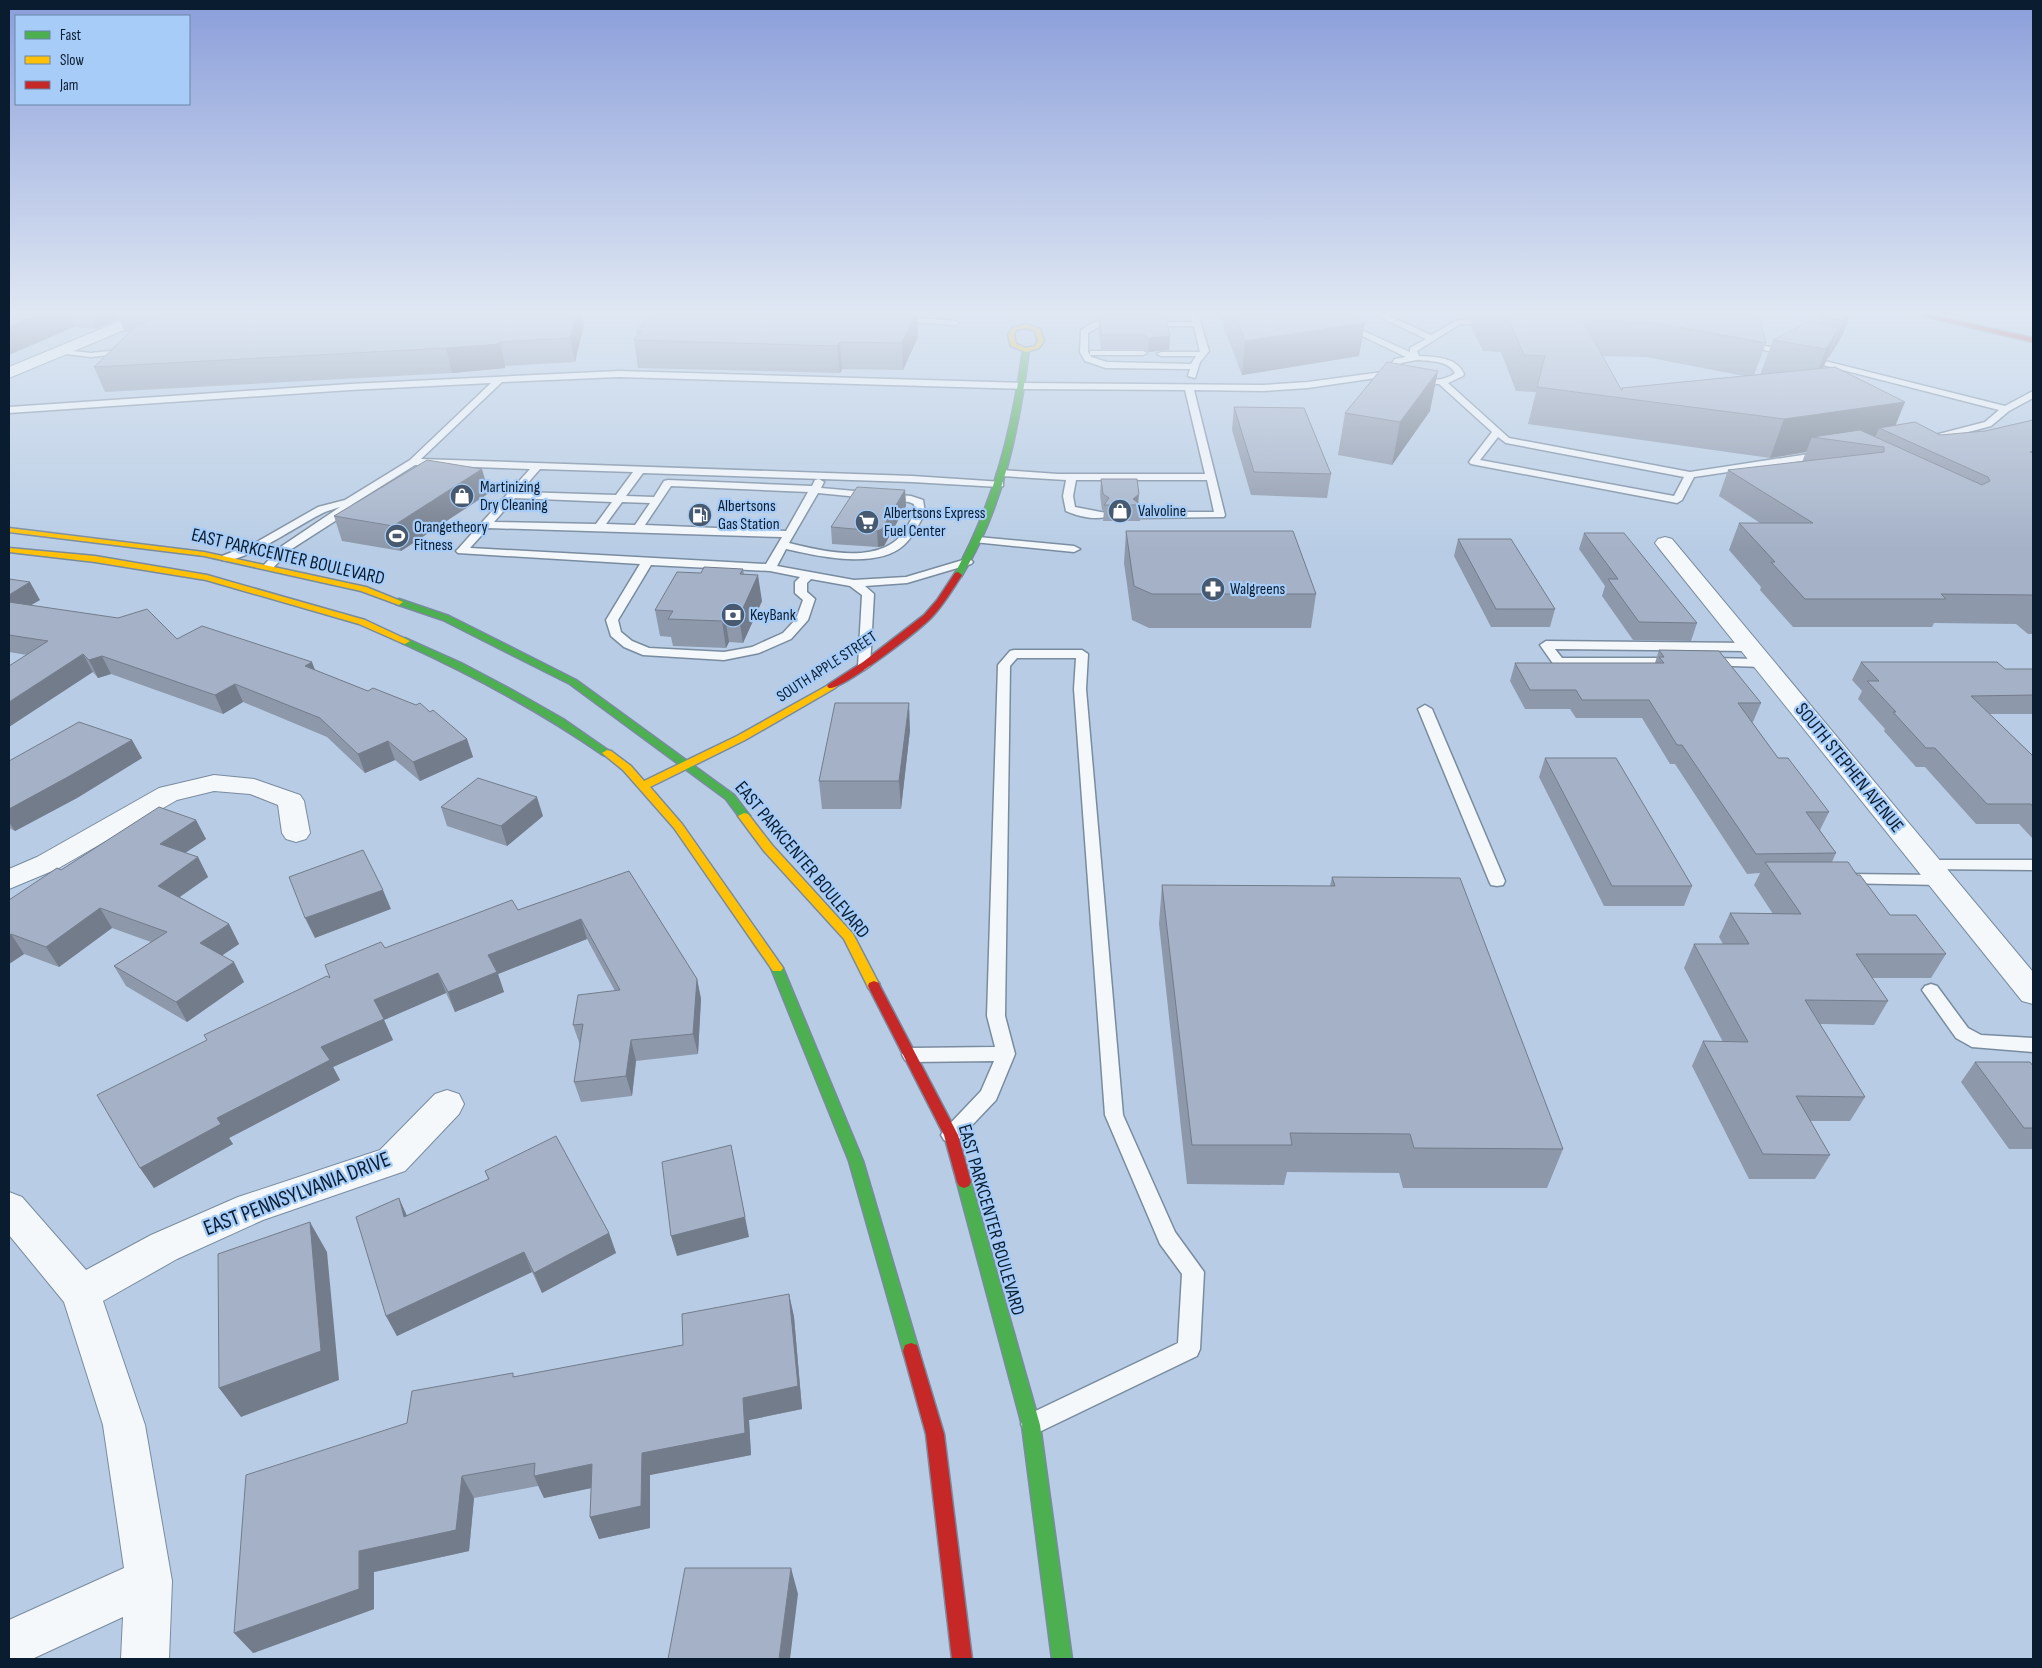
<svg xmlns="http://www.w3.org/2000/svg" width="2042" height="1668" font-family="'Sofia Sans Condensed',sans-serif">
  <rect width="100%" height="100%" fill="#b8cde5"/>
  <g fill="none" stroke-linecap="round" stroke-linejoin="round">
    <g stroke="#798b9f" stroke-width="3">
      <path id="lane" d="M621 315 616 318 612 316 613 315Z
        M879 315 955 321 959 323 955 325 897 321Z
        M1190 315H1198L1209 351 1200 362 1195 378 1188 376 1190 369 1106 368 1085 361 1080 352 1081 330 1092 323 1114 317 1118 319 1117 321 1098 327 1088 333V352L1091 357 1107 362 1191 364 1196 356H1161L1157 354 1161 352H1200L1194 326H1148L1144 324 1148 322H1192Z
        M1331 315H1349L1337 319 1410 352V348L1426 339 1376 315H1387L1431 335 1458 320 1495 321V325H1492L1460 324 1417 351 1419 356C1436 357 1457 357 1464 374L1463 376 1448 383 1509 438 1690 472 1822 452 1827 455 1822 458 1694 477 1682 500 1677 503 1471 464 1469 462 1492 432 1439 384 1416 383 1396 375 1308 388 1263 391 1194 390 1225 515 1224 517 1139 518 1134 515 1139 512H1214L1207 480H1076L1073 496 1075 507 1106 513 1107 515 1106 517C1093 520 1078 516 1066 511L1063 496 1066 480 1002 476 997 473 1002 470 1058 474H1205L1185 390 1023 389 619 377 502 382 421 459 912 476 1003 482V486L999 487 912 482 643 473 626 496 654 497 664 481 668 480 812 486 815 480 819 479 824 482 821 488 911 496 923 500 925 513C919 524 913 537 904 545 877 570 817 556 786 549L777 566 854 580 906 577 963 560H971L973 562 971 564 907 583 865 586 874 594 870 666 864 670 858 666 862 595 850 586 811 579 807 583V592L815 599 808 620 791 639 759 653 724 660 643 655 624 647 611 636 606 620 640 564 458 553 456 551 458 549 530 469 415 465 353 504 346 514 290 550 272 569H264L262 567 282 546 340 507C335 509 329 510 325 512 304 521 242 565 222 560L220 558 222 556 255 543 318 507 345 500 410 460 491 383 350 390 9 413V407L350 384 619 371 1023 383 1263 385 1308 382 1390 371V365L1395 359 1406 357 1325 318ZM1416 360C1429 361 1448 360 1455 373 1440 385 1412 380 1397 368L1401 363ZM1498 437 1506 443 1684 477 1674 496 1480 460ZM540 469 633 472 616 495 520 492ZM671 486 808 492 786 531 645 525ZM818 493 909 502 914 504C915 514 911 520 906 529 883 566 825 552 789 543ZM515 498 612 502 596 524 494 522ZM622 502 650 503 635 525 606 524ZM488 528 782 537 766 564 470 548ZM651 565 770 571 800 577 795 582V593L803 600 796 619 783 633 752 647 724 652 649 648 632 641 621 632 618 620Z
        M1741 340 2005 406 2033 391V398L2009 411 1991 426 1938 440 1935 439V435L1985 422 1999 410 1741 344Z
        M55 349 91 353 129 349 133 351 129 353 91 357 58 353 54 351Z
        M1090 351H1143L1147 353 1143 355H1090Z
        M978 537 1074 546 1080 549 1074 552 974 542 973 540Z
        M1546 641 1749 643 1755 647 1749 651 1555 649 1562 658H1675L1681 662 1675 666H1558L1554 665 1540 645Z
        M1014 650H1082L1088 654 1086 689 1123 1115 1175 1232 1204 1272 1200 1349 1197 1356 1033 1435 1025 1432 1021 1424 1025 1416 1178 1343 1182 1274 1160 1244 1105 1115 1074 689 1076 658H1017L1010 666 1005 1016 1015 1054 996 1100 958 1140 951 1143 944 1140 941 1135 944 1130 981 1091 994 1061 911 1062 905 1060 902 1055 905 1050 911 1048 995 1047 987 1016 998 665 1010 651Z
        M1708 658 1762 659 1768 663 1762 667 1704 665 1702 662Z
        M1425 705 1432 709 1505 881 1503 885 1497 886 1491 885 1489 881 1418 709Z
        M1928 860H2033V870L1923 869 1920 865 1923 861Z
        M1844 874 1940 875 1946 876 1948 880 1946 884 1940 885 1838 883 1836 879 1838 875Z
        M1931 984 1937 986 1968 1028 1981 1035 2033 1038V1052L1972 1047 1956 1038 1922 990 1925 986Z"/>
    </g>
    <g stroke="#798b9f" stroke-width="2">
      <path id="street" d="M135 315H155L153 318 9 378V367Z
        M1665 537 1672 539 2033 972V1004L2022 1001 1658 547 1655 543 1658 539Z
        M214 775 254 779 300 795 304 801 310 833 306 839 296 842 286 839 282 833 278 805 250 794 214 791 177 800 57 869 9 889V869L37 857 159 788Z
        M447 1090 459 1094 464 1104 459 1114 405 1171 263 1220 177 1259 103 1301 145 1425 172 1581 169 1659H121L123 1617 32 1659H9V1620L124 1568 103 1425 64 1302 9 1235V1192L22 1197 86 1270 151 1235 238 1197 380 1150 435 1094Z"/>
    </g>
    <g stroke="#798b9f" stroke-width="3">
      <path id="fast" d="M1026 348 1029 350C1019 428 1003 509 961 577H955L954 575C994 503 1012 431 1023 350Z
        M399 599 449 616 576 680 734 795 750 816 748 818H740L726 799 570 684 443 620 396 604V600Z
        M405 638 461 663 512 690 563 719 612 753 607 756 603 755C540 711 472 675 402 643L400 641Z
        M777 964 781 965 783 968 863 1161 919 1351 917 1357 911 1359 905 1357 903 1351 849 1161 771 968 773 965Z
        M964 1176 969 1178 971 1182 1040 1425 1072 1659H1052L1022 1425 957 1182 959 1178Z"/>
    </g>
    <g stroke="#798b9f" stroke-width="3">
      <path id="slow" d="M1026 324 1040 329 1044 341 1039 348 1026 352 1011 346 1008 335 1012 328ZM1026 328 1035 331 1038 341 1035 346 1026 348 1016 344 1014 335 1016 330Z
        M9 528 204 552 366 587 403 602 399 605 361 591 204 556 9 532Z
        M9 548 95 556 207 575 365 620 410 641 405 644 402 643 359 624 206 580 95 562 9 552Z
        M832 683 835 684 837 686 835 688 745 740 650 787 682 824 781 965 783 968 781 971H773L674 828 623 770 602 753 607 750 611 751 631 766 644 781 737 736Z
        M744 813 748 814 772 845 853 934 880 986 879 989H869L844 939 764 851 738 816Z"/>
    </g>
    <g stroke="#798b9f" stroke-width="3">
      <path id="jam" d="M1919 315H1931L2033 338V342Z
        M958 572 962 575C952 590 943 606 930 619 918 631 841 691 829 688L827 686 829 684 863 662 924 615 937 600 955 573Z
        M874 981 879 983 880 986 958 1135 971 1182 969 1186 964 1188 959 1186 957 1182 944 1135 868 986 869 983Z
        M911 1343 917 1345 919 1351 944 1434 972 1659H952L926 1434 903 1351 905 1345Z"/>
    </g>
    <use href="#lane" fill="#f4f8fb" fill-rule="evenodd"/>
    <use href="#street" fill="#f4f8fb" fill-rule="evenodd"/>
    <use href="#fast" fill="#4caf50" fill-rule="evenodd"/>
    <use href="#slow" fill="#ffc107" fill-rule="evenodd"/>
    <use href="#jam" fill="#c62828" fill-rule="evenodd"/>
  </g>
  <path fill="#8d98ab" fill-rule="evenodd" d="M9 315H582L584 325 575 362 505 366V368L452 373 105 392 94 367 130 332H125L119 319 96 329 74 327Z
    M651 315H920V316H917L918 337 903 370 842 369 840 373 638 368 634 340 637 336 636 331Z
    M1096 315H1165L1170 336 1169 350 1148 352 1143 349H1101L1098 329 1099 319 1097 320Z
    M1219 315H1350L1359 356 1242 375Z
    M1466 315H1759L1766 343 1754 375H1760L1773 340 1818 323 1820 316 1850 315 1843 334 1828 359H1827L1823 368 1895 425 1940 435 1985 431 2033 420V634H2028L2016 624 1934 623 1932 627H1793L1760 590 1761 587 1729 550 1739 523H1760L1719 496 1728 470 1802 462 1806 452 1770 458 1528 424 1536 392 1516 391 1501 352 1483 351 1471 326 1472 319 1467 318ZM1602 356 1646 357 1744 376 1622 388 1621 390Z
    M1234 407 1331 474 1327 498 1251 495 1232 430Z
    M1430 411 1392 465 1338 455 1345 413Z
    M1101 479 1141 505 1140 521H1103L1104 511 1102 510 1100 495Z
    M905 490 906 506 884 546 878 547 832 544 831 527Z
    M489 493 401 551 342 541 334 516Z
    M1126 531 1316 594 1311 628H1149L1132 620 1124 563Z
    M1584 533 1697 623 1691 641 1633 640 1602 596 1605 586 1579 549Z
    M1458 539 1555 609 1550 627H1491L1454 556Z
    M743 569 744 574 762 601 743 643 729 642 726 648 673 646 671 637 660 636 655 610 701 573Z
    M9 579 40 600 30 605 315 670 368 691 430 712 467 739 473 757 420 781 395 760 365 773 327 737 243 702 223 714 111 674 98 678 93 672 27 655 9 652Z
    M1659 650 1761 703 1753 722H1752L1778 758 1829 812 1820 830 1836 853 1832 862 1857 875 1890 915 1946 954 1931 978H1872L1888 1001 1874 1025 1820 1024 1865 1097 1850 1121H1810L1830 1155 1815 1179H1749L1692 1066 1703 1041 1723 1042 1684 968 1694 944H1723L1719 937 1730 913 1773 914 1754 885 1760 873 1747 874 1675 764H1670L1642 718H1576L1570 709H1525L1510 681 1515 663H1655Z
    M1861 662 2005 669H2033V714H1990L2033 756V839L2019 824H1976L1925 767H1916L1884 731 1885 729 1858 699 1862 691 1852 680Z
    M910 730 901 809H822L819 781Z
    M132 740 142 758 77 798 15 831 9 828V761Z
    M1545 758 1692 886 1684 906H1604L1539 777Z
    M441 807 543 816 507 846 447 826Z
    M196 820 206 839 185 853 198 857 208 877 180 897 229 924 239 944 222 955 244 982 187 1022 126 986 114 966 151 942 112 928 59 967 24 954 9 964V900L61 870Z
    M629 871 697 979 701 999 698 1054 636 1061 632 1096 581 1102 574 1082 580 1045 573 1025 615 991 587 939 498 974 504 992 455 1012 446 993 384 1020 393 1040 333 1067 340 1080 229 1138 233 1144 154 1188 140 1168 330 978 385 948 518 910Z
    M1332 877 1563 1149 1547 1188H1403L1399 1173 1287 1172 1284 1185 1187 1184 1159 924 1162 885 1330 886Z
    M1975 1062 2033 1066V1149H2009L1961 1082Z
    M485 1171 609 1233 616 1253 542 1293 532 1272 397 1336 386 1316 407 1215 488 1179Z
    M789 1294 794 1317 802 1409 749 1420 751 1455 650 1475V1528L599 1539 590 1517 591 1488 544 1498 538 1486 474 1498 469 1551 374 1572V1609L253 1653 407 1423 515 1377 683 1345Z"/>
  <path fill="#737c8b" d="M37 315H69L74 327 9 355V327Z
    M90 315H118L119 319 96 329Z
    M576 315H582L584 325 575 362 570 338Z
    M910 315H917L918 337 903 370 902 343Z
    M1846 315H1850L1843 334 1828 359 1843 321Z
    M1365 323 1359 356 1242 375 1245 341Z
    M1839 328 1824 366 1811 389 1826 349Z
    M1170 336 1169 350 1148 352 1149 338Z
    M500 342 505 366V368L452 373 446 348Z
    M840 342 842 369 840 373 837 346Z
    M1438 371 1430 411 1392 465 1400 422Z
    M1905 402 1892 434 1879 428 1873 442 1812 437 1806 452 1770 458 1784 419Z
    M482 469 489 493 401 551 393 526Z
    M905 490 906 506 884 546 878 547 877 531Z
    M1139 494 1138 505 1133 499Z
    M758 575 762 601 743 643 739 617Z
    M30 582 40 600 9 618V595Z
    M725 616 729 642 726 648 722 621Z
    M83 654 93 672 9 727V702Z
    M102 656 111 674 98 678 89 660Z
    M312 662 319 680 305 666Z
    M235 684 243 702 223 714 215 695Z
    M909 703 910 730 901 809 899 781Z
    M467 739 473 757 420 781 413 762Z
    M132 740 142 758 77 798 15 831 9 822V809Z
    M388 741 395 760 365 773 358 754Z
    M537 797 543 816 507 846 501 826Z
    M196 820 206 839 170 863 160 844Z
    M198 857 208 877 168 905 158 886Z
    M383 890 391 909 315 938 305 918Z
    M100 908 112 928 59 967 46 947Z
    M581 919 587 939 498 974 504 992 455 1012 448 992 488 955Z
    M229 924 239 944 211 963 200 943Z
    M11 934 24 954 9 964V936Z
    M234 962 244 982 187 1022 176 1002Z
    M438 973 446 993 384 1020 393 1040 333 1067 340 1080 229 1138 233 1144 154 1188 140 1168 217 1118 321 1047 374 1000Z
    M697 979 701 999 698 1054 693 1034Z
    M631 1040 636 1061 632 1096 626 1076Z
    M731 1145 749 1237 677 1256 671 1236Z
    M399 1198 408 1218 404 1217Z
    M310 1222 327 1252 339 1380 241 1417 219 1388Z
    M609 1233 616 1253 542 1293 534 1273Z
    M524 1252 532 1272 397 1336 386 1316Z
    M789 1294 794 1317 802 1409 749 1420 751 1455 650 1475V1528L599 1539 590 1517 642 1453 743 1398Z
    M592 1464 601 1486 544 1498 534 1476Z
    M462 1476 474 1498 469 1551 374 1572V1609L253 1653 234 1633 359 1551Z
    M791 1568 798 1594 790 1659H779Z"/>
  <path fill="#a4b1c7" stroke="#737c8b" d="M9 315H37L9 327Z
    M156 315H576L570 338 500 342 499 344 446 348 94 367 137 325 155 319 157 317Z
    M651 315H915L902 343 840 342 837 346 634 340 641 331H636Z
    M1100 315H1165L1170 336 1149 338 1144 335H1102L1099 316Z
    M1235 315H1350L1365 323 1245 341Z
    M1489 315H1759L1766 343 1656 323 1583 321 1622 391V388L1835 367 1905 402 1784 419 1537 387 1545 356 1524 355 1508 318 1490 317Z
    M1821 315H1846L1843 321 1820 316Z
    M1810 321 1839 328 1826 349 1773 340Z
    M1387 362 1438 371 1400 422 1345 413Z
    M1234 407 1304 408 1331 474 1254 472Z
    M2033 420V451L2030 452 2033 453V596L2032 595 1941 594 1946 599H1805L1771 562H1775L1739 523H1813L1728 470 1884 452V447L1812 437 1860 430 1982 485 1990 481 1988 477 1879 428 1915 422 1940 435 1985 431Z
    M427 460 482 469 393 526 334 516Z
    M1101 479H1137L1139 494 1133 499 1141 505H1104L1109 498 1103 494Z
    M857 487 905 490 882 529 877 531 831 527Z
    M1126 531H1293L1316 594H1152L1134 586Z
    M1584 533H1624L1697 623 1639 622 1608 579H1618Z
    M1458 539H1511L1555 609H1496Z
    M704 567 743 569 740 574 758 575 739 617 725 616 722 621 668 619 673 611 655 610 677 572 701 573Z
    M9 579 30 582 9 595Z
    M9 602 118 618 147 609 177 639 202 626 312 662 305 666 368 691 373 688 416 705 420 703 430 712 433 710 467 739 413 762 388 741 358 754 320 718 235 684 215 695 102 656 89 660 83 654 9 702V666L48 641 9 635Z
    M1659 650 1719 651 1761 703H1738L1778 758H1788L1829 812H1806L1836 853 1756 854 1682 745H1677L1649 700H1582L1576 690H1530L1515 663H1664L1659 657H1664Z
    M1861 662H1997L2005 669H2033V695L1971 696 2033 756V807L2031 804H1987L1935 748H1926L1893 712H1896L1867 681H1879Z
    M835 703H909L899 781H819Z
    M79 722 132 740 66 778 9 809V761Z
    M1545 758H1616L1692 886H1612Z
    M478 778 537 797 501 826 441 807Z
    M159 807 196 820 160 844 198 857 158 886 229 924 200 943 234 962 176 1002 114 966 167 932 100 908 46 947 11 934 9 936V900L57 868 61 870Z
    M363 850 383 890 305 918 289 877Z
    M1765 862H1848L1857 875H1860L1890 915H1916L1946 954H1856L1888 1001 1805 1000 1865 1097 1796 1096 1830 1155 1763 1154 1703 1041 1748 1042 1694 944H1749L1730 913 1801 914Z
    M629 871 697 979 693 1034 631 1040 626 1076 574 1082 583 1024 573 1025 578 995 620 990 581 919 488 955 497 972 448 992 438 973 374 1000 384 1019 321 1047 330 1060 217 1118 221 1124 140 1168 97 1095 207 1040 204 1035 327 976 330 978 325 965 381 942 385 948 512 900 518 910Z
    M1332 877 1460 878 1563 1149 1414 1148 1410 1134 1290 1133 1292 1145H1192L1162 885 1335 886Z
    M1975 1062H2030L2033 1066V1128H2024Z
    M556 1136 609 1233 534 1273 524 1252 386 1316 356 1217 399 1198 404 1217 489 1179 485 1171Z
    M731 1145 745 1217 671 1236 662 1162Z
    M310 1222 321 1351 219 1388 218 1254Z
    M789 1294 798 1386 743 1398 745 1433 642 1453 641 1506 590 1517 592 1464 534 1476 535 1463 462 1476 456 1530 359 1551V1589L234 1633 246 1475 407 1423 412 1391 513 1373V1377L683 1345 682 1314Z
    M685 1568H791L779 1659H668Z"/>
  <linearGradient id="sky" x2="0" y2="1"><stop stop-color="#8b9eda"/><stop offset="0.57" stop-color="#dfe8f3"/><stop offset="1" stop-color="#dfe8f3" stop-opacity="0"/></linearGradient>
  <rect width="2042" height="549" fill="url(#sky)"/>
  <defs>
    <g id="shop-disc" transform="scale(1.25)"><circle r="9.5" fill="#475a6f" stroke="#a6ccf7"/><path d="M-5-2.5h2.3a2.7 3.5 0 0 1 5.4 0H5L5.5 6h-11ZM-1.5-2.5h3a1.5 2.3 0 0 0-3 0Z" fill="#fff"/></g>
    <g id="fuel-disc" transform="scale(1.25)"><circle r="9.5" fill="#475a6f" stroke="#a6ccf7"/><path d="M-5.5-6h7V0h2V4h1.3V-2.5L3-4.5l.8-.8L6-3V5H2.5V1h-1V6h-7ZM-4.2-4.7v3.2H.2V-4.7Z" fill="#fff"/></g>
    <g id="supermarket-disc" transform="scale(1.25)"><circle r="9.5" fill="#475a6f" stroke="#a6ccf7"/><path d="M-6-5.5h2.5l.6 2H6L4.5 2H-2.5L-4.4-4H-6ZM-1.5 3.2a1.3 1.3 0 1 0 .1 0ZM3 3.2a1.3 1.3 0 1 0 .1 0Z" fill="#fff"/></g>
    <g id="stadium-disc" transform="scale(1.25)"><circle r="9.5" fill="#475a6f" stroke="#a6ccf7"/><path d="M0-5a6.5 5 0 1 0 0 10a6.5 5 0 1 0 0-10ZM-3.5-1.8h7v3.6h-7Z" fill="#fff"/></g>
    <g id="pharmacy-disc" transform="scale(1.25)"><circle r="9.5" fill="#475a6f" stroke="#a6ccf7"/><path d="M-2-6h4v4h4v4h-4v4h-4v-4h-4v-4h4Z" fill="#fff"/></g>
    <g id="bank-disc" transform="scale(1.25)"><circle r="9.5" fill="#475a6f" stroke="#a6ccf7"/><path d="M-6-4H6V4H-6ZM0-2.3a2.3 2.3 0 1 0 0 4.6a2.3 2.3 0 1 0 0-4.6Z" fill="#fff"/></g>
  </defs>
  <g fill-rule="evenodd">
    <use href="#shop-disc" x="462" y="496"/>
    <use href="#shop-disc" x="1120" y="511"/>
    <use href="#fuel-disc" x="700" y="515"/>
    <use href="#supermarket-disc" x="867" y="522"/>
    <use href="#stadium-disc" x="397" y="536"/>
    <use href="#pharmacy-disc" x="1213" y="589"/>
    <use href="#bank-disc" x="733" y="615"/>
  </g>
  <g text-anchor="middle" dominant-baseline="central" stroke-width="4.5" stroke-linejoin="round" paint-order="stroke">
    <g font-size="16" fill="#0a1c30" stroke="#a6ccf7" text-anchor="start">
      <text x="480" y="487">Martinizing<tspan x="480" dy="18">Dry Cleaning</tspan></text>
      <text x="718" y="506">Albertsons<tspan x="718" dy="18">Gas Station</tspan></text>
      <text x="1138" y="511">Valvoline</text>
      <text x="884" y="513">Albertsons Express<tspan x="884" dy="18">Fuel Center</tspan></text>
      <text x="414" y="527">Orangetheory<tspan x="414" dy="18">Fitness</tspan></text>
      <text x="1230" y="589">Walgreens</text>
      <text x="750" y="615">KeyBank</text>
    </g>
    <g font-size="16" fill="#0a1c30" stroke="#a6ccf7">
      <text transform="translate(827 667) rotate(-33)">SOUTH APPLE STREET</text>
    </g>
    <g font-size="19" fill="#0a1c30" stroke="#a6ccf7">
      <text transform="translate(288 557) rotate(13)">EAST PARKCENTER BOULEVARD</text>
      <text transform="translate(1849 768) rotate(51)">SOUTH STEPHEN AVENUE</text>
      <text transform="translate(802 860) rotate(50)">EAST PARKCENTER BOULEVARD</text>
      <text transform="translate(991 1220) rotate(74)">EAST PARKCENTER BOULEVARD</text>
    </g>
    <g font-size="22" fill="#0a1c30" stroke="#a6ccf7">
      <text transform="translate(297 1194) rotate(-21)">EAST PENNSYLVANIA DRIVE</text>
    </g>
  </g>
  <rect width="2042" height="1668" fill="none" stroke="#0a1c30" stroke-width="20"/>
  <rect x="15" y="15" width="175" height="90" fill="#a6ccf7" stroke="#6886a7"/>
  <rect x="25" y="31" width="25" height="8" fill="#4caf50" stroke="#6886a7"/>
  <text x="60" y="40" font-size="15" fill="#0a1c30">Fast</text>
  <rect x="25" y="56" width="25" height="8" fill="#ffc107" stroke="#6886a7"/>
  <text x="60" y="65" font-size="15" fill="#0a1c30">Slow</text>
  <rect x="25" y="81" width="25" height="8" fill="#c62828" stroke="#6886a7"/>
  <text x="60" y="90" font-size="15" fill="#0a1c30">Jam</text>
</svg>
